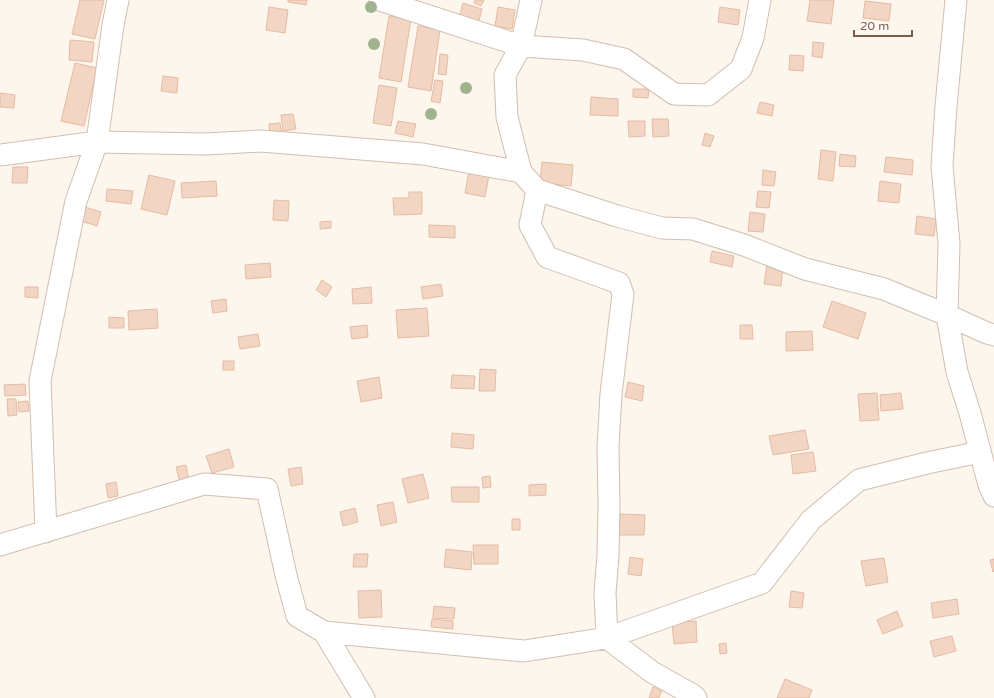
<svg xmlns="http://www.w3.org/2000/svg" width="994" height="698" font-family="'Varela Round',sans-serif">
  <rect width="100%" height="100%" fill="#fdf6ec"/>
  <path fill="#f3d5c3" stroke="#e6bba3" d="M80 0H104L95 39 72 34Z
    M288 0H307L306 5 288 2Z
    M475 0H484L481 6 474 3Z
    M810 0H834L831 24 807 21Z
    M865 1 891 4 889 21 863 18Z
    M463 3 482 9 478 24 459 18Z
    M269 7 288 10 285 33 266 30Z
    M498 7 515 10 512 29 495 26Z
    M720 7 740 10 738 25 718 22Z
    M389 16 411 19 401 82 379 78Z
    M418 26 440 30 431 91 408 87Z
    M70 40 94 42 92 62 69 60Z
    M813 42 824 43 822 58 812 56Z
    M440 54 448 55 446 75 438 74Z
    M790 55 804 56 803 71 789 70Z
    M75 63 97 68 84 126 61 121Z
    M163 76 178 78 177 93 161 91Z
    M435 80 443 81 440 103 431 101Z
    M379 85 397 88 391 126 373 123Z
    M633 89H649L648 98 633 97Z
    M0 93 15 95 14 108 0 107Z
    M591 97 618 99V116L590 115Z
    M760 102 774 105 772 116 757 113Z
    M293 114 296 129 283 131 281 115Z
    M652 119H668L669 136 653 137Z
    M398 121 416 124 413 137 395 133Z
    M628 121H645V136L629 137Z
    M280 123 282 135 270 136 269 124Z
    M705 133 714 136 710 147 702 145Z
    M821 150 836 152 833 181 818 179Z
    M840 154 856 156 855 167 839 166Z
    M886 157 913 160 912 175 884 172Z
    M542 162 573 165 571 186 540 183Z
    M13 167H28L27 183H12Z
    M763 170 776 172 774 186 762 185Z
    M469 171 489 175 485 197 465 193Z
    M149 175 175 181 167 215 141 209Z
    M216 181 217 196 182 198 181 183Z
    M880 181 901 184 899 203 878 201Z
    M107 189 133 191 131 204 106 201Z
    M758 191 771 192 769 208 756 207Z
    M409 192H422V214L394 215 393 198H409Z
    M274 200 289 201 288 221 273 220Z
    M85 207 101 212 97 226 81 221Z
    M750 212 765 214 763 232 748 231Z
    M917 216 936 219 934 236 915 234Z
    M331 221V228L320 229V222Z
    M429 225 455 226V238L429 237Z
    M712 251 734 256 732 267 710 262Z
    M270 263 271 277 246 279 245 265Z
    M767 265 783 267 781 286 764 284Z
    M322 280 332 287 326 297 316 290Z
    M441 284 443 296 423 299 421 287Z
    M25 287H38V298L25 297Z
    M371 287 372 303 353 304 352 289Z
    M226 299 227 311 213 313 211 301Z
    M832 301 866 313 858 339 823 327Z
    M427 308 429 336 398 338 396 310Z
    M157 309 158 328 129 330 128 311Z
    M109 317 124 318V328H109Z
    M367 325 368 337 352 339 350 327Z
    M740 325H752L753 339H740Z
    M812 331 813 350 786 351V332Z
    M258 334 260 346 240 349 238 337Z
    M223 361H234V370H223Z
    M480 369 496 370 495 391H479Z
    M452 375 475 376 474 389 451 388Z
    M379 377 382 398 361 402 357 381Z
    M628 382 644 386 642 401 625 397Z
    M25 384 26 395 5 396 4 385Z
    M877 393 879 420 860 421 858 394Z
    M901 393 903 409 881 411 880 395Z
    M7 399H16L17 415 8 416Z
    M28 401 29 411 19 412 18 402Z
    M805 430 809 449 773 455 769 436Z
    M452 433 474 435 473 449 451 447Z
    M229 449 234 467 212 473 206 456Z
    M813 452 816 471 793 474 791 455Z
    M186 465 189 481 180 483 176 467Z
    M301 467 303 484 291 486 288 469Z
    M423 474 429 498 408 503 402 479Z
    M490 476 491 487 483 488 482 477Z
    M116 482 118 496 108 498 106 484Z
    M546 484V495L529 496V485Z
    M451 487H479V502H452Z
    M393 502 397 522 381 526 377 505Z
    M355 508 358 522 343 526 340 512Z
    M620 514 645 515 644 535H619Z
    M512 519H520V530H512Z
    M473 545H498V564H474Z
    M446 549 472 552 471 570 444 567Z
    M354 554H368L367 567H353Z
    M630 557 643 559 641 576 628 574Z
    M884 558 888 582 866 586 861 561Z
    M994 559V571L993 572 990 560Z
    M381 590 382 617 359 618 358 591Z
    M791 591 804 593 802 608 789 607Z
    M957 599 959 614 933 618 931 603Z
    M434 606 455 608 454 619 433 618Z
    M897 611 903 626 883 634 877 620Z
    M432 619 453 621V629L431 627Z
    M696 621 697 642 674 644 672 623Z
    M952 636 956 651 934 657 930 641Z
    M726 643 727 653 720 654 719 644Z
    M785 679 812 690 809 698H777Z
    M653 687 662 690 659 698H649Z"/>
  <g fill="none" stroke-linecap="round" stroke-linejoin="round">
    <g stroke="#d1beb0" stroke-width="23">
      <path id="minor" d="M380 0 521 46 583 50 624 59 674 94 708 95 741 69 753 38 760 0
        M956 0 946 106 942 166 949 244 947 315 957 372 970 413 989 485 994 496
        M0 155 97 142 205 144 261 141 423 154 521 172 537 190 617 216 662 228 693 229 744 245 805 269 884 289 947 315 987 333 994 335
        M521 172 507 117 505 75 521 46 531 0
        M537 190 530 225 547 257 619 283 623 294 611 394 608 447 609 503 608 555 605 593 607 638 762 583 811 520 859 480 927 463 980 452
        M46 532 40 381 76 201 97 142 113 25 118 0
        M0 545 204 484 267 489 286 575 297 616 324 632 524 651 607 638 652 672 693 695 696 698
        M324 632 364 698"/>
    </g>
    <use href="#minor" stroke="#fff" stroke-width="21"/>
  </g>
  <g fill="#a0b28e">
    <circle cx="371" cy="7" r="6"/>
    <circle cx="374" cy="44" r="6"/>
    <circle cx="466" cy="88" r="6"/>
    <circle cx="431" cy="114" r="6"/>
  </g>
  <path d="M854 30v6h58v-6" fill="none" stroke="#7a5c4d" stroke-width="2"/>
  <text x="860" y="30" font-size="12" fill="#7a5c4d" stroke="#fffaf3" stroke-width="3" paint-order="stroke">20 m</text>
</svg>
